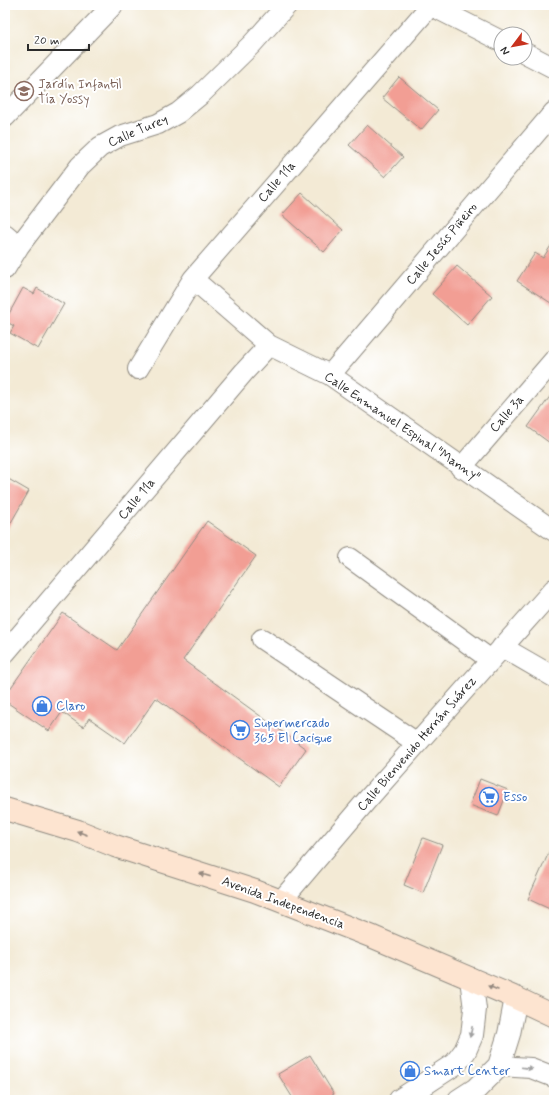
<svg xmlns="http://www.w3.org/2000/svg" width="559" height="1105" font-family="Mynerve,sans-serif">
  <rect width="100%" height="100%" fill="#fff"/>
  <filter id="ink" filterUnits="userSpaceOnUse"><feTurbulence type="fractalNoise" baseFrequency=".025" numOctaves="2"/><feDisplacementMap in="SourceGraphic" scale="8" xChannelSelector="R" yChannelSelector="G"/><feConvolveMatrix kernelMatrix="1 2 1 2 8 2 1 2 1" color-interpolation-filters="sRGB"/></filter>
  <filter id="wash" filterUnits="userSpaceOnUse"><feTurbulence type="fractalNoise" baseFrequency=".012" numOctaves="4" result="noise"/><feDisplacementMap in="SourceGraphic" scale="16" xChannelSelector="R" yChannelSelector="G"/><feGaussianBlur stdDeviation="0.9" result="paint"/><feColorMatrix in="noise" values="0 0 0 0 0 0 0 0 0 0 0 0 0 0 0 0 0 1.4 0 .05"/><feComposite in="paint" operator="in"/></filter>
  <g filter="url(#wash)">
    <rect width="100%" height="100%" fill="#f3ead5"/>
    <g id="blocks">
      <path fill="#f29e94" d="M399 77 438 110 421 130 382 98Z
        M367 125 403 157 385 177 349 145Z
        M302 193 343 230 324 252 282 215Z
        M554 241V305L517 281 535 253 543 258Z
        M457 266 492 296 467 325 432 294Z
        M23 288 34 294 37 288 64 304 38 349 10 333 14 326 5 321Z
        M554 391V446L528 427Z
        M5 477 29 491 5 533Z
        M207 521 256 556 183 660 306 749 279 787 156 698 125 743 89 718 83 727 62 712 49 731 5 701V696L63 613 117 650Z
        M480 779 508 790 498 816 470 805Z
        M423 838 442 845 423 893 404 885Z
        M554 841V911L528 899Z
        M310 1055 334 1094 324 1100H294L278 1074Z"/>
    </g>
  </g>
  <g filter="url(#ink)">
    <use href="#blocks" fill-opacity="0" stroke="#8f8a80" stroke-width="1"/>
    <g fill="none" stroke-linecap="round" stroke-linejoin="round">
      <g stroke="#8f8a80" stroke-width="22">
        <path id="minor" d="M430 5 501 41
          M525 53 554 68
          M5 117 113 5
          M5 234 19 246
          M5 269 19 246 80 166 100 147 120 136 158 124 178 113 200 95 252 44 287 5
          M193 279 269 345 330 375 554 531
          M138 369 193 279 431 5
          M330 375 554 112
          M461 468 554 360
          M350 558 491 660
          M262 639 417 743
          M502 647 554 677
          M5 653 244 372 269 345
          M281 901 367 800 554 589
          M499 1066 531 1068 554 1077"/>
      </g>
      <g stroke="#8f8a80" stroke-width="24">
        <path id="tertiary" d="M400 1100 455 1064 465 1051 472 1035 475 1009 471 979
          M459 1100 476 1089 499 1066 509 1034 516 998"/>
      </g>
      <g stroke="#8f8a80" stroke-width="24">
        <path id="secondary" d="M5 809 78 831 115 846 255 891 373 937 516 998 554 1016"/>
      </g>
      <use href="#minor" stroke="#fff" stroke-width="20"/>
      <use href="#tertiary" stroke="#fff" stroke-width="22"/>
      <use href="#secondary" stroke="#fde4d0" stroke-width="22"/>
    </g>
    <defs><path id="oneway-solid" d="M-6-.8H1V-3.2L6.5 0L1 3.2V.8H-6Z"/></defs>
    <g fill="#94887e">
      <use href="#oneway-solid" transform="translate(82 833) rotate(-159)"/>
      <use href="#oneway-solid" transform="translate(205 875) rotate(-162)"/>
      <use href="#oneway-solid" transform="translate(493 988) rotate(-157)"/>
    </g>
    <g fill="#a0a0a0">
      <use href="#oneway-solid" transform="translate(471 1032) rotate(102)"/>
      <use href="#oneway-solid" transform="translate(527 1068) rotate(7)"/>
    </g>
  </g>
  <defs>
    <g id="university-ring" transform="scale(1)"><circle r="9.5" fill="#fff" stroke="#8d6e63" stroke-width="1.5"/><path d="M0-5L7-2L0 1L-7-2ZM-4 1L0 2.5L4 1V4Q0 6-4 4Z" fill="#8d6e63"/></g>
    <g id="shop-ring" transform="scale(1)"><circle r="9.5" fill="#fff" stroke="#3f7fe0" stroke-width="1.5"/><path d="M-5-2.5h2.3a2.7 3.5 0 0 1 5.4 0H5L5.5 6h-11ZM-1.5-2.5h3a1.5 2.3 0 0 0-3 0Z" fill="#3f7fe0"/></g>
    <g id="supermarket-ring" transform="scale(1)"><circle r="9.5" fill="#fff" stroke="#3f7fe0" stroke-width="1.5"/><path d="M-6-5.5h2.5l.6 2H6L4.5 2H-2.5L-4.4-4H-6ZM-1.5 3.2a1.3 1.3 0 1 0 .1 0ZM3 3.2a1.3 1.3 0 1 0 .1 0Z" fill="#3f7fe0"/></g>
  </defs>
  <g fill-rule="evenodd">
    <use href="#university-ring" x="24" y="91"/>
    <use href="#shop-ring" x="42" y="706"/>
    <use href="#supermarket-ring" x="240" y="730"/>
    <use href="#supermarket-ring" x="489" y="797"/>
    <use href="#shop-ring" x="410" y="1071"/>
  </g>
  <g text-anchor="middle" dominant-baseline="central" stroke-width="4" stroke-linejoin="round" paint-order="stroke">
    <g font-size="13" fill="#785e54" stroke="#fff" text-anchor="start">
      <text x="38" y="84">Jardín Infantil<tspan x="38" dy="15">Tía Yossy</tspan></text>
    </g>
    <g font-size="13" fill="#2b2b2b" stroke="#fff">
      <text transform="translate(138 131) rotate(-23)">Calle Turey</text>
      <text transform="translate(277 182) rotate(-49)">Calle 11a</text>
      <text transform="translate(442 244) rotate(-50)">Calle Jesús Piñeiro</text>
      <text transform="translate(507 414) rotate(-49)">Calle 3a</text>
      <text transform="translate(402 427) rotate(34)">Calle Enmanuel Espinal "Manny"</text>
      <text transform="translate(137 499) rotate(-50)">Calle 11a</text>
      <text transform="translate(417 744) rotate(-49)">Calle Bienvenido Hernán Suárez</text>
      <text transform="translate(283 903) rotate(20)">Avenida Independencia</text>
    </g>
    <g font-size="13" fill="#366cbe" stroke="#fff" text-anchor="start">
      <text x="56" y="706">Claro</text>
      <text x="254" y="723">Supermercado<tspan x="254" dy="15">365 El Cacique</tspan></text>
      <text x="503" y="797">Esso</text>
      <text x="424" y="1071">Smart Center</text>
    </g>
  </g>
  <rect width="559" height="1105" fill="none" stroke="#fff" stroke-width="20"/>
  <g transform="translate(513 46) rotate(238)"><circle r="19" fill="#ffffff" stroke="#aaaaaa"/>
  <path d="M0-3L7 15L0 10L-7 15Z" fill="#c8321e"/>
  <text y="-6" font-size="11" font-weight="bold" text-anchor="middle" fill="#2b2b2b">N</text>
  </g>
  <path d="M28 44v6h61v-6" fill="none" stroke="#2b2b2b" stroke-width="2"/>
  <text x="34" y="44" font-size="12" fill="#2b2b2b" stroke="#ffffff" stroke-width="3" paint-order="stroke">20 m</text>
</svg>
